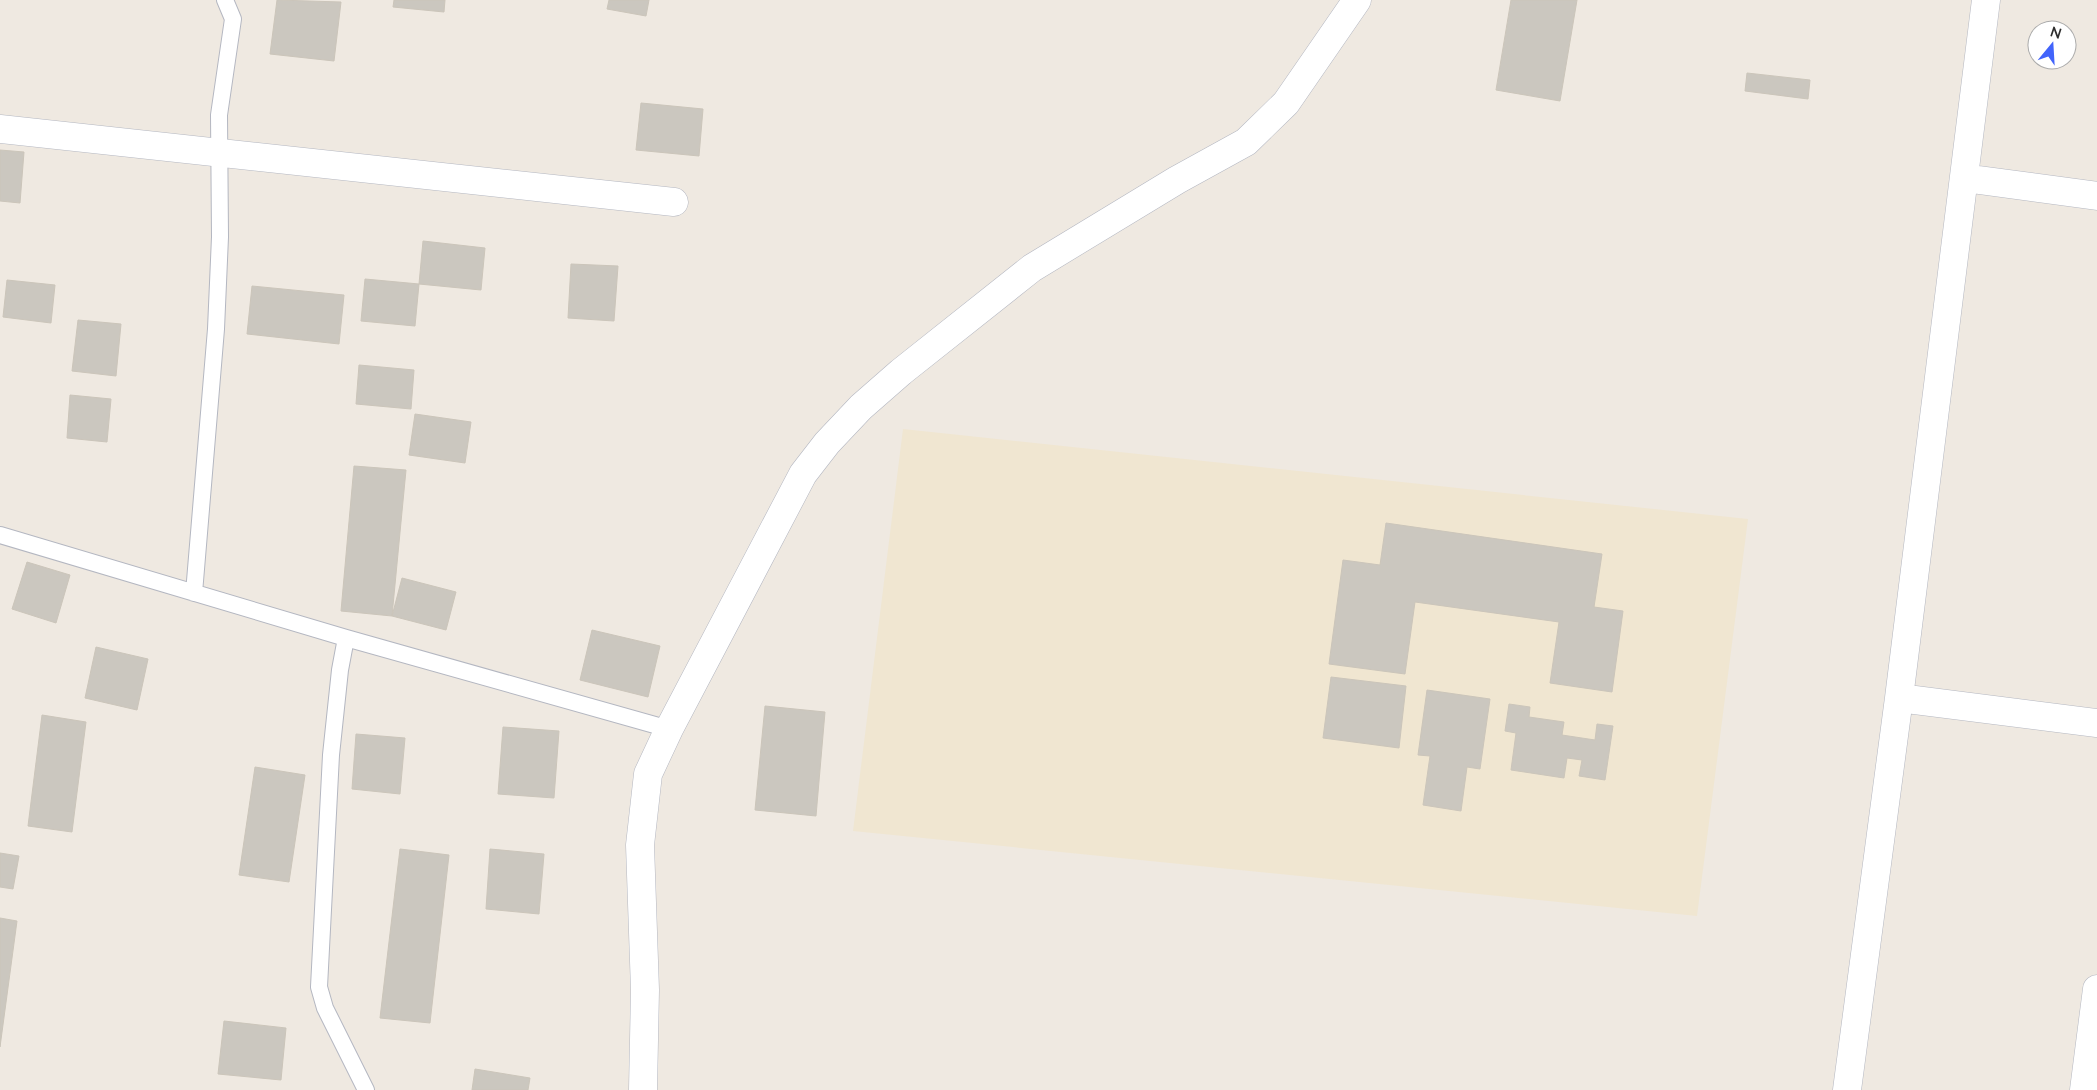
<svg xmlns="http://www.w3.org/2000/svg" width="2097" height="1090" font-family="Lato,sans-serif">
  <rect width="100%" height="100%" fill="#efe9e1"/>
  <path fill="#f0e6d1" d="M903 429 1748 519 1697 916 853 831Z"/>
  <path fill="#cbc7bf" stroke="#cbc5ba" d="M277 0 341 2 334 61 270 54Z
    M394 0H445L444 12 393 7Z
    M609 0H649L646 16 607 9Z
    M1511 0H1577L1560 101 1496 90Z
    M1747 73 1810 80 1808 99 1745 91Z
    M641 103 703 109 699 156 636 150Z
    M0 150 24 152 20 203 0 201Z
    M423 241 485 248 481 290 419 284Z
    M571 264 618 266 614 321 568 318Z
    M365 279 419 284 415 326 361 321Z
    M7 280 55 285 51 323 3 317Z
    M252 286 344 295 339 344 247 334Z
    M78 320 121 324 116 376 72 371Z
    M359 365 414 370 411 409 356 404Z
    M70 395 111 399 107 442 67 438Z
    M415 414 471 422 465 463 409 455Z
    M354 466 406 470 392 616 341 611Z
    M1386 523 1602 554 1594 607 1623 611 1612 692 1550 683 1559 622 1415 602 1405 674 1329 664 1343 560 1380 565Z
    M27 562 70 575 56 623 12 609Z
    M402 578 456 592 446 630 392 616Z
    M592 630 660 646 648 697 580 680Z
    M96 647 148 659 137 710 85 698Z
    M1331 677 1406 686 1399 748 1323 738Z
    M1427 690 1490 699 1480 769 1467 767 1461 811 1423 805 1430 756 1418 755Z
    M1509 704 1530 707 1529 717 1564 722 1562 735 1595 740 1597 724 1613 726 1605 780 1579 776 1582 760 1567 758 1564 778 1511 770 1516 733 1505 731Z
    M765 706 825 712 816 816 755 810Z
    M42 715 86 722 72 832 28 826Z
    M503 727 559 731 554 798 498 794Z
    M356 734 405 738 400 794 352 789Z
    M255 767 305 775 289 882 239 875Z
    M400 849 449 855 430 1023 380 1018Z
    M490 849 544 854 539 914 486 909Z
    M0 853 19 856 13 889 0 887Z
    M0 918 17 921 0 1047Z
    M224 1021 286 1028 281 1080 218 1074Z
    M475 1069 530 1078 528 1090H472Z"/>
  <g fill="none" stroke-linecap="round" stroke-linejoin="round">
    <g stroke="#b4b7c1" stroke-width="18">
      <path id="service" d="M0 535 346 638 669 729
        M194 593 216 329 220 237 219 115 233 19 225 0
        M346 638 340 670 331 755 319 987 325 1008 366 1090"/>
    </g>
    <g stroke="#b4b7c1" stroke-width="29">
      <path id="minor" d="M0 129 674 202
        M1964 178 2097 196
        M1899 698 2097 723
        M643 1090 645 990 640 845 648 774 669 729 803 474 827 443 861 407 901 372 1032 268 1177 180 1246 142 1286 103 1357 0
        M1847 1090 1899 698 1986 0
        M2084 1090 2097 989"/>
    </g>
    <use href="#service" stroke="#fff" stroke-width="16"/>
    <use href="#minor" stroke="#fff" stroke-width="28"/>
  </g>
  <g transform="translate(2052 45) rotate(18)"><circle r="24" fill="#ffffff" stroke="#ababab"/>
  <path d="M0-4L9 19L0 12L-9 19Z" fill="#4264fb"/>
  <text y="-8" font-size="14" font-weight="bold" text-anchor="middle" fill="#2e2e2e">N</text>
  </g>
</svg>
